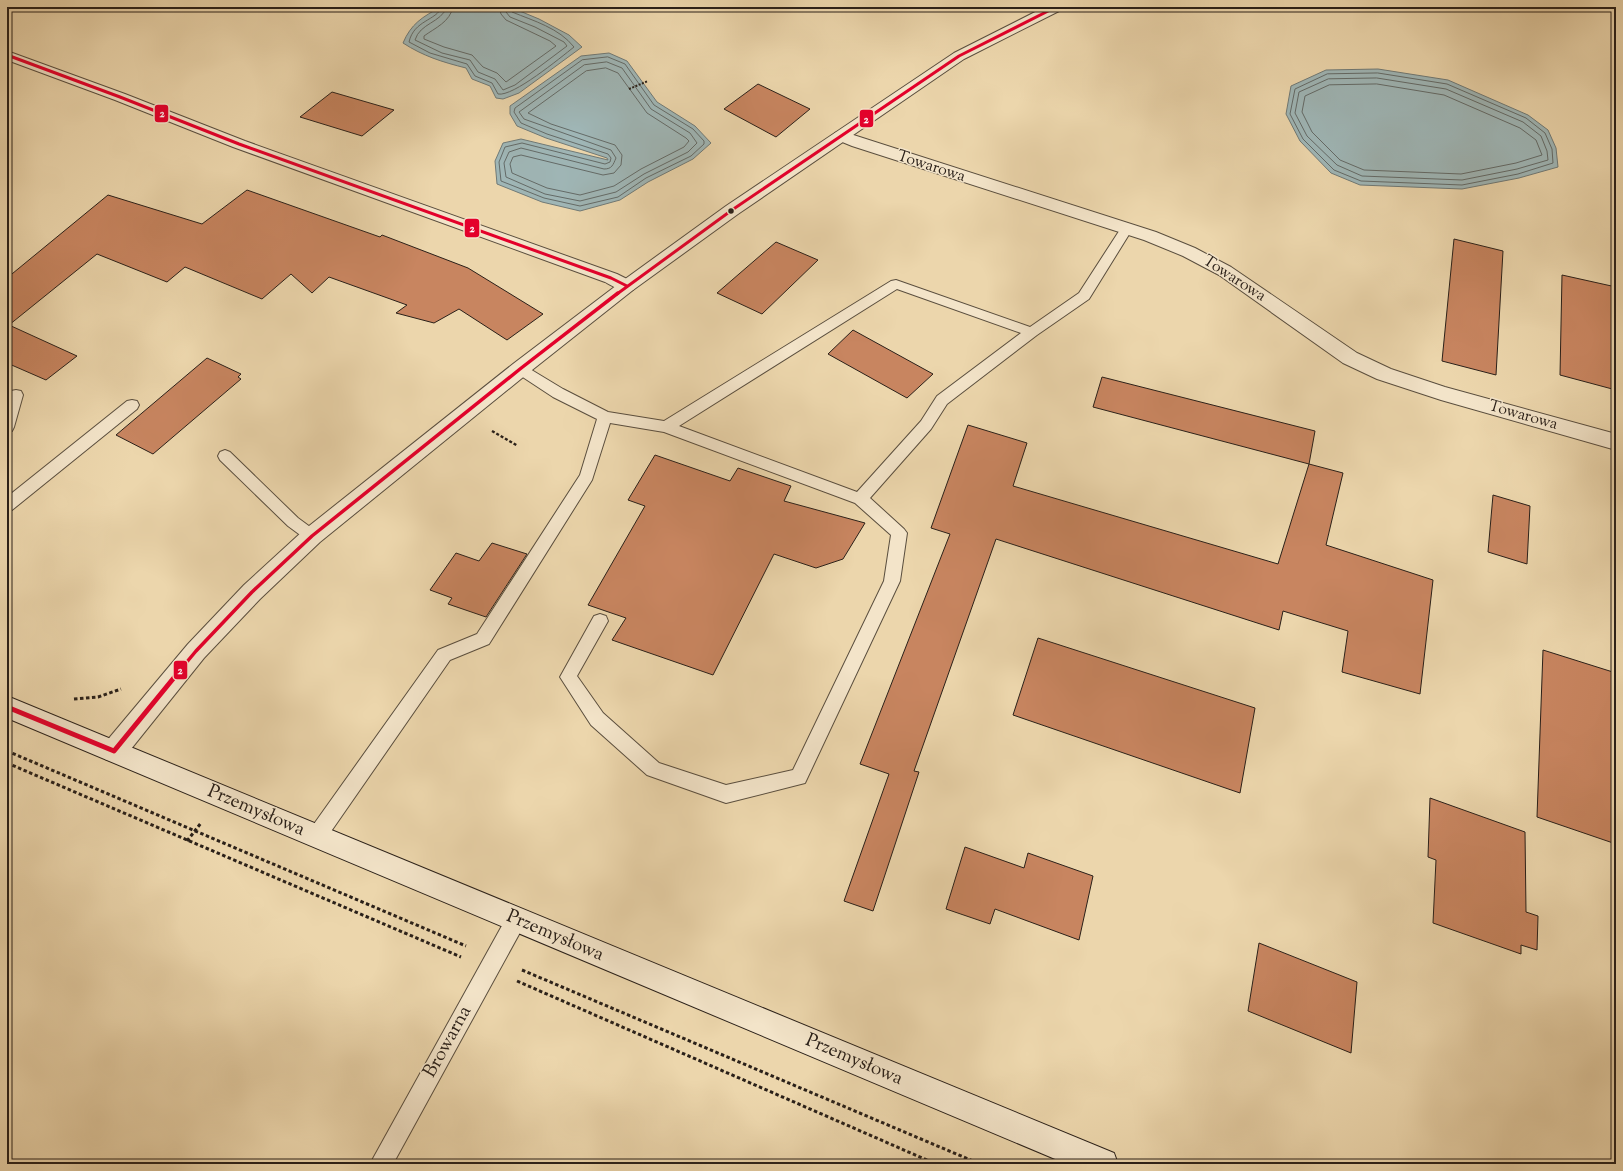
<svg xmlns="http://www.w3.org/2000/svg" width="1623" height="1171" font-family="'Sorts Mill Goudy',serif">
  <rect width="100%" height="100%" fill="#ecd6ac"/>
  <filter id="stains"><feTurbulence type="fractalNoise" baseFrequency=".005" numOctaves="4"/><feColorMatrix values="0 0 0 0 .2 0 0 0 0 .09 0 0 0 0 .02 0 0 0 .5 -.17"/></filter>
  <radialGradient id="worn" r=".72"><stop offset=".6" stop-color="#630" stop-opacity="0"/><stop offset="1" stop-color="#630" stop-opacity=".3"/></radialGradient>
  <path fill="#9fb6b6" stroke="#707a77" d="M441 7H510L539 19 569 35 582 47 519 93 503 99 496 98 490 86 472 79 466 68C442 62 423 56 403 43 411 24 422 17 441 7Z
    M609 53 627 61 657 102 695 126 711 143 693 159 648 182 620 200 580 211 542 202 497 184 495 161 503 143 521 139 608 160 607 158 546 138 517 126 510 114V106L581 56Z
    M1378 69 1448 80 1528 115 1548 130 1556 148 1558 167 1519 178 1462 189 1360 185 1331 173 1300 141 1286 114 1291 86 1326 70Z"/>
  <g fill="none" stroke-linecap="round" stroke-linejoin="round">
    <path stroke="#646b68" stroke-width="1" d="M442 7C436 21 414 20 409 42L430 53 467 64 475 76 492 83 498 94C513 97 560 58 574 47 559 28 534 21 512 12L510 7
      M447 7C441 23 420 23 415 40L442 53 470 60 478 72 495 79 503 90 515 85 567 46 564 42 535 27 510 17 506 12 505 7
      M453 7C450 22 435 28 424 36V39L444 47 472 55 483 67 497 73 506 82 556 46 550 41 506 20 501 14 499 7
      M608 57 625 64 654 105 693 129 704 141V144L691 156 646 178 618 197 580 206 544 198 501 181 499 162 505 147 522 143 605 164 610 162 611 158 608 154 547 134 521 123 514 112 515 108 582 60Z
      M607 62 622 68 651 109 690 133 697 143 688 152 644 174 616 192 580 201 545 194 506 177 504 163 509 152 521 148 604 169C612 169 613 165 616 158L611 150 524 119 519 112 584 65Z
      M606 68 618 73 647 113 686 138 689 141 684 147 641 169 614 186 580 195 547 188 512 173 510 164 513 157 521 155 603 175 614 173 621 165 622 155 615 145 551 124 528 113 586 71Z
      M1378 73 1447 84 1526 118 1545 133 1552 149 1553 163 1518 174 1462 185 1361 181 1334 170 1303 139 1290 114 1295 89 1327 74Z
      M1377 78 1446 89 1523 122 1541 136 1547 151 1548 160 1517 169 1462 180 1362 176 1337 165 1307 136 1295 113 1299 92 1328 79Z
      M1377 84 1444 95 1520 128 1536 140 1542 155 1516 163 1461 174 1364 170 1340 160 1312 132 1302 112 1305 96 1329 85Z"/>
  </g>
  <path fill="#c88560" stroke="#2a2019" d="M758 84 810 109 776 137 724 109Z
    M332 92 394 110 362 136 300 117Z
    M247 190 380 237 382 235 468 268 543 314 507 340 459 309 434 323 396 313 407 305 329 277 312 293 291 274 262 299 185 267 167 282 97 254 9 325 77 356 46 380 7 363V278L108 195 202 224Z
    M1454 239 1503 251 1496 375 1442 361Z
    M776 242 818 260 762 314 717 293Z
    M1562 275 1616 287V390L1560 375Z
    M853 330 933 374 907 398 828 354Z
    M207 358 241 374 238 377 241 379 153 454 116 435Z
    M1102 377 1315 431 1309 464 1093 407Z
    M968 425 1027 443 1013 486 1278 564 1309 464 1343 473 1326 545 1433 580 1420 694 1342 672 1348 631 1283 611 1279 630 996 539 914 771 919 772 873 911 844 901 889 774 860 764 950 534 931 528Z
    M655 455 730 481 738 468 791 486 784 501 865 523 843 559 816 568 774 554 713 675 612 640 626 618 588 605 645 506 628 500Z
    M1493 495 1530 506 1527 564 1488 552Z
    M492 543 527 554 486 617 448 604 452 598 430 590 456 553 479 561Z
    M1038 638 1255 708 1240 793 1013 715Z
    M1543 650 1616 673V844L1537 817Z
    M1430 798 1525 832 1526 912 1538 916 1537 950 1521 945V954L1433 923 1436 860 1428 857Z
    M965 847 1024 868 1028 853 1093 876 1079 940 995 909 990 924 946 909Z
    M1259 943 1357 982 1351 1053 1248 1011Z"/>
  <g fill="none" stroke-linecap="round" stroke-linejoin="round">
    <g stroke="#5a4e3e" stroke-width="2">
      <path id="service" d="M1127 224 1131 225 1133 228 1089 299 1037 335 947 404 931 429 870 498 904 529 907 533 900 581 805 783 726 803 647 775 591 725 560 677 594 616 600 614 606 616 608 621 577 676 603 713 659 763 726 785 793 770 884 581 891 535 855 503 664 432 610 423 592 480 489 644 450 660 323 843 316 846 309 843 307 837 309 831 438 650 477 634 580 475 597 419 553 397 515 372 513 369 515 366 520 364 525 366 563 389 608 412 664 421 891 281 896 280 1030 327 1079 293 1123 225ZM897 289 1021 333 937 396 921 421 857 492 679 426Z
        M16 390 21 391 23 395 14 427 12 431 7 432V402L11 391Z
        M132 400 137 401 139 405 137 409 12 510 7 512V497L127 401Z
        M225 450 230 452 298 518 317 532 320 536 317 540 312 542 307 540 288 526 220 460 218 456 220 452Z
        M516 910 523 913 526 920 523 927 393 1164H370L509 913Z"/>
    </g>
    <g stroke="#5a4e3e" stroke-width="2">
      <path id="minor" d="M7 51 125 94 245 141 617 274 633 282 636 286 633 290C623 293 614 287 605 282L233 147 115 100 7 60Z
        M841 131 1156 232 1195 248 1231 267 1357 353 1391 369 1445 387 1616 434V450L1441 400 1377 379 1343 363 1219 275 1183 256 1144 240 852 146 835 139 833 136 835 133Z"/>
    </g>
    <g stroke="#5a4e3e" stroke-width="2">
      <path id="tertiary" d="M1045 7H1063L1061 10 964 59 738 214 633 290 527 374 320 542 260 599 204 658 123 759 114 762 105 759 102 751 105 743 188 644 244 585 304 530 513 364 621 282 726 206 954 53Z"/>
    </g>
    <g stroke="#2a2019" stroke-width="2">
      <path id="secondary" d="M7 696 1114 1153 1118 1164H1067L7 718Z"/>
    </g>
    <path stroke="#2a2019" stroke-width="2" stroke-dasharray="2 1.5" stroke-linecap="butt" d="M629 89 648 81"/>
    <path stroke="#2a2019" stroke-width="2.5" stroke-dasharray="3 2" stroke-linecap="butt" d="M492 431 518 446"/>
    <path stroke="#2a2019" stroke-width="3" stroke-dasharray="3.5 2.5" stroke-linecap="butt" d="M74 699 98 697 121 689
      M7 751 466 946
      M7 763 461 957
      M187 841 201 823
      M522 970 980 1164
      M517 981 936 1164"/>
    <use href="#service" fill="#f3e4c9" fill-rule="evenodd"/>
    <use href="#minor" fill="#f3e4c9" fill-rule="evenodd"/>
    <use href="#tertiary" fill="#f3e4c9" fill-rule="evenodd"/>
    <use href="#secondary" fill="#f3e4c9" fill-rule="evenodd"/>
    <g stroke="#f3e4c9" stroke-width="5">
      <path id="bus-1-far2" d="M7 55 120 97 239 144 611 278 627 286
        M617 294 732 210 959 56 1056 7"/>
    </g>
    <g stroke="#f3e4c9" stroke-width="6">
      <path id="bus-1-far1" d="M176 675 196 651 252 592 312 536 520 369 618 293"/>
    </g>
    <g stroke="#f3e4c9" stroke-width="8">
      <path id="bus-1" d="M7 707 114 751 177 674"/>
    </g>
    <use href="#bus-1-far2" stroke="#e4002b" stroke-width="3"/>
    <use href="#bus-1-far1" stroke="#e4002b" stroke-width="3.5"/>
    <use href="#bus-1" stroke="#e4002b" stroke-width="5"/>
  </g>
  <circle fill="#2a2019" stroke="#f3e4c9" stroke-width="1.5" cx="731" cy="211" r="3.5"/>
  <g text-anchor="middle" dominant-baseline="central" stroke-width="3" stroke-linejoin="round" paint-order="stroke">
    <g font-size="16" fill="#2a2019" stroke="#f3e4c9">
      <text transform="translate(931 167) rotate(18)">Towarowa</text>
      <text transform="translate(1234 279) rotate(33)">Towarowa</text>
      <text transform="translate(1523 416) rotate(16)">Towarowa</text>
    </g>
    <g font-size="19" fill="#2a2019" stroke="#f3e4c9">
      <text transform="translate(256 811) rotate(23)">Przemysłowa</text>
      <text transform="translate(555 936) rotate(23)">Przemysłowa</text>
      <text transform="translate(448 1042) rotate(-61)">Browarna</text>
      <text transform="translate(854 1060) rotate(23)">Przemysłowa</text>
    </g>
  </g>
  <g stroke="#f3e4c9" stroke-width="1.5">
    <rect x="154" y="104" width="15" height="19" rx="4" fill="#e4002b"/>
    <rect x="859" y="109" width="15" height="19" rx="4" fill="#e4002b"/>
    <rect x="464" y="218" width="16" height="20" rx="4" fill="#e4002b"/>
    <rect x="173" y="660" width="15" height="20" rx="4" fill="#e4002b"/>
  </g>
  <g font-size="11" text-anchor="middle" font-weight="bold" fill="#fff">
    <text x="162" y="117">2</text>
    <text x="866" y="123">2</text>
    <text x="472" y="232">2</text>
    <text x="180" y="674">2</text>
  </g>
  <rect width="1623" height="1171" fill="none" stroke="#ecd6ac" stroke-width="24"/>
  <rect x="8" y="8" width="1607" height="1155" fill="none" stroke="#2a2019" stroke-width="2"/>
  <rect x="12" y="12" width="1599" height="1147" fill="none" stroke="#2a2019"/>
  <rect width="100%" height="100%" filter="url(#stains)"/>
  <rect width="100%" height="100%" fill="url(#worn)"/>
</svg>
